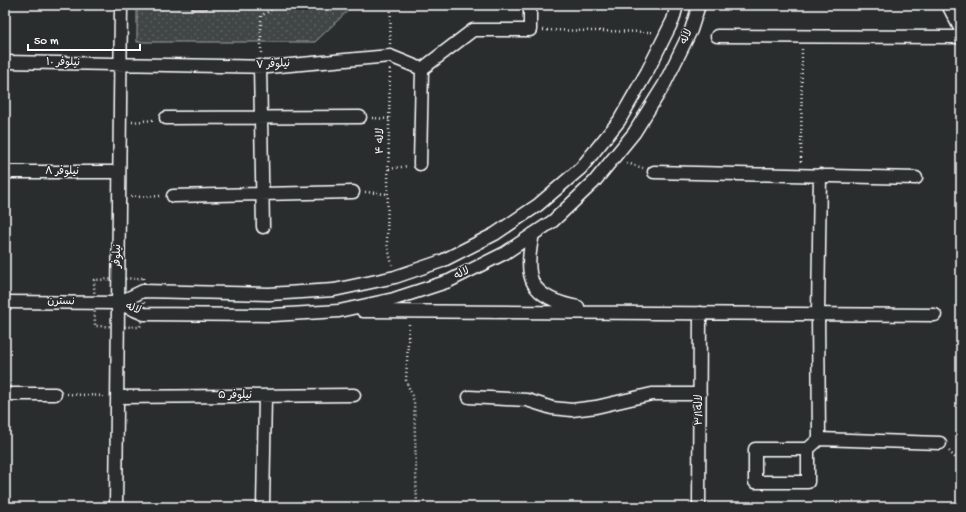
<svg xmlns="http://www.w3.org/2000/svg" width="966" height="512" font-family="'Gochi Hand','Playpen Sans Arabic',sans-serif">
  <defs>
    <pattern id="park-dots" width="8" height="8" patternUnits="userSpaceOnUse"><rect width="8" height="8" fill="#414445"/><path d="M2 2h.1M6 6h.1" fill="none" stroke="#5e6061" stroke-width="1.8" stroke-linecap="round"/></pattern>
    <pattern id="building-back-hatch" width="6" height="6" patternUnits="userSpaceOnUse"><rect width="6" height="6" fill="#555758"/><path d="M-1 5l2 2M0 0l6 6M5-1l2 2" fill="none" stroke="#6e7071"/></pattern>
  </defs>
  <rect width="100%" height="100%" fill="#2a2d2e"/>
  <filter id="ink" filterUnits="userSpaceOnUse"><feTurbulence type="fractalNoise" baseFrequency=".025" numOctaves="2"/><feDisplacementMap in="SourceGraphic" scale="8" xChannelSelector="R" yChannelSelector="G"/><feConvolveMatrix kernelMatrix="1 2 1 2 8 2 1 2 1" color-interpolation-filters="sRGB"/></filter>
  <g filter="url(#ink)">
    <path fill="url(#park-dots)" stroke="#a0a2a2" d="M137 5H354L315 42H137Z"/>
    <path fill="url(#building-back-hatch)" stroke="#fff" d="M192 5H207V9H192Z"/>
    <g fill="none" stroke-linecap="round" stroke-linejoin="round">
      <g stroke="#fff" stroke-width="15">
        <path id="street" d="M948 5 961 30
          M717 36 961 37
          M5 62 268 67 390 56 422 69
          M260 66 263 227
          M166 118 360 117
          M420 164 422 69 473 30H530V5
          M5 172H119
          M654 172 916 178
          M173 196 353 192
          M533 234C523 279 530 298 578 307
          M5 302 118 303 144 314 273 315 339 311 394 299 449 281 505 253 553 221 594 182 634 133 664 85 691 30 699 5
          M118 303 143 291 269 294 334 290 395 277 442 261 495 234 538 205 581 168 619 121 647 72 673 20 677 5
          M363 311 935 315
          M5 394H55
          M117 397 354 395
          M469 397 527 400 552 408 572 410 596 407 652 394H700
          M819 439 940 443
          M808 449V482H755V449H808L819 439 818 314 820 175
          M116 507 121 5
          M263 507 265 396
          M699 507 700 313"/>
      </g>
      <path stroke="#fff" stroke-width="2.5" stroke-dasharray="1 3" stroke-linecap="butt" d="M543 30 652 32
        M390 44 391 5
        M261 53V16L279 5
        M390 69 387 243 392 265
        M372 118 389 119
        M132 122 153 120
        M801 162 802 49
        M627 163 643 168
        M389 169 408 166
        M365 192 388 194
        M131 197 160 196
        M144 278V314L140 327 95 326 94 280Z
        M409 324 406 380 414 401 417 507
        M67 394 104 396
        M949 451 958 461 960 507"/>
      <use href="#street" stroke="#2a2d2e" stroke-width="12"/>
    </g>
  </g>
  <g text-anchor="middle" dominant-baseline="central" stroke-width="3" stroke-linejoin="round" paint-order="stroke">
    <g font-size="11" fill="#fff" stroke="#2a2d2e">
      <text transform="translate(687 37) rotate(-66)">لاله</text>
      <text transform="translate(63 63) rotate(1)">نیلوفر ۱۰</text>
      <text transform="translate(273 65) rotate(-3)">نیلوفر ۷</text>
      <text transform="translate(381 141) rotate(-89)">لاله ۴</text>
      <text x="62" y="172">نیلوفر ۸</text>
      <text transform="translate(118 256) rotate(-89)">نیلوفر</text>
      <text transform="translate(462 274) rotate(-26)">لاله</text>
      <text transform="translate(61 302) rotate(1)">نسترن</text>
      <text transform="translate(133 309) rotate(22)">لاله</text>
      <text x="235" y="396">نیلوفر ۵</text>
      <text transform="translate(700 410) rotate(-90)">لاله۳/۱</text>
    </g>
  </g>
  <rect width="966" height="512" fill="none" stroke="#2a2d2e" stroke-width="20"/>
  <rect x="10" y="10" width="946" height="492" fill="none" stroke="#fff" stroke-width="1.5" filter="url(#ink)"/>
  <path d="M28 44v6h112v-6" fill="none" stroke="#ffffff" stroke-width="2"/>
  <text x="34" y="44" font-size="12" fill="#ffffff" stroke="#2a2d2e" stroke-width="3" paint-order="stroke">50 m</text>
</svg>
